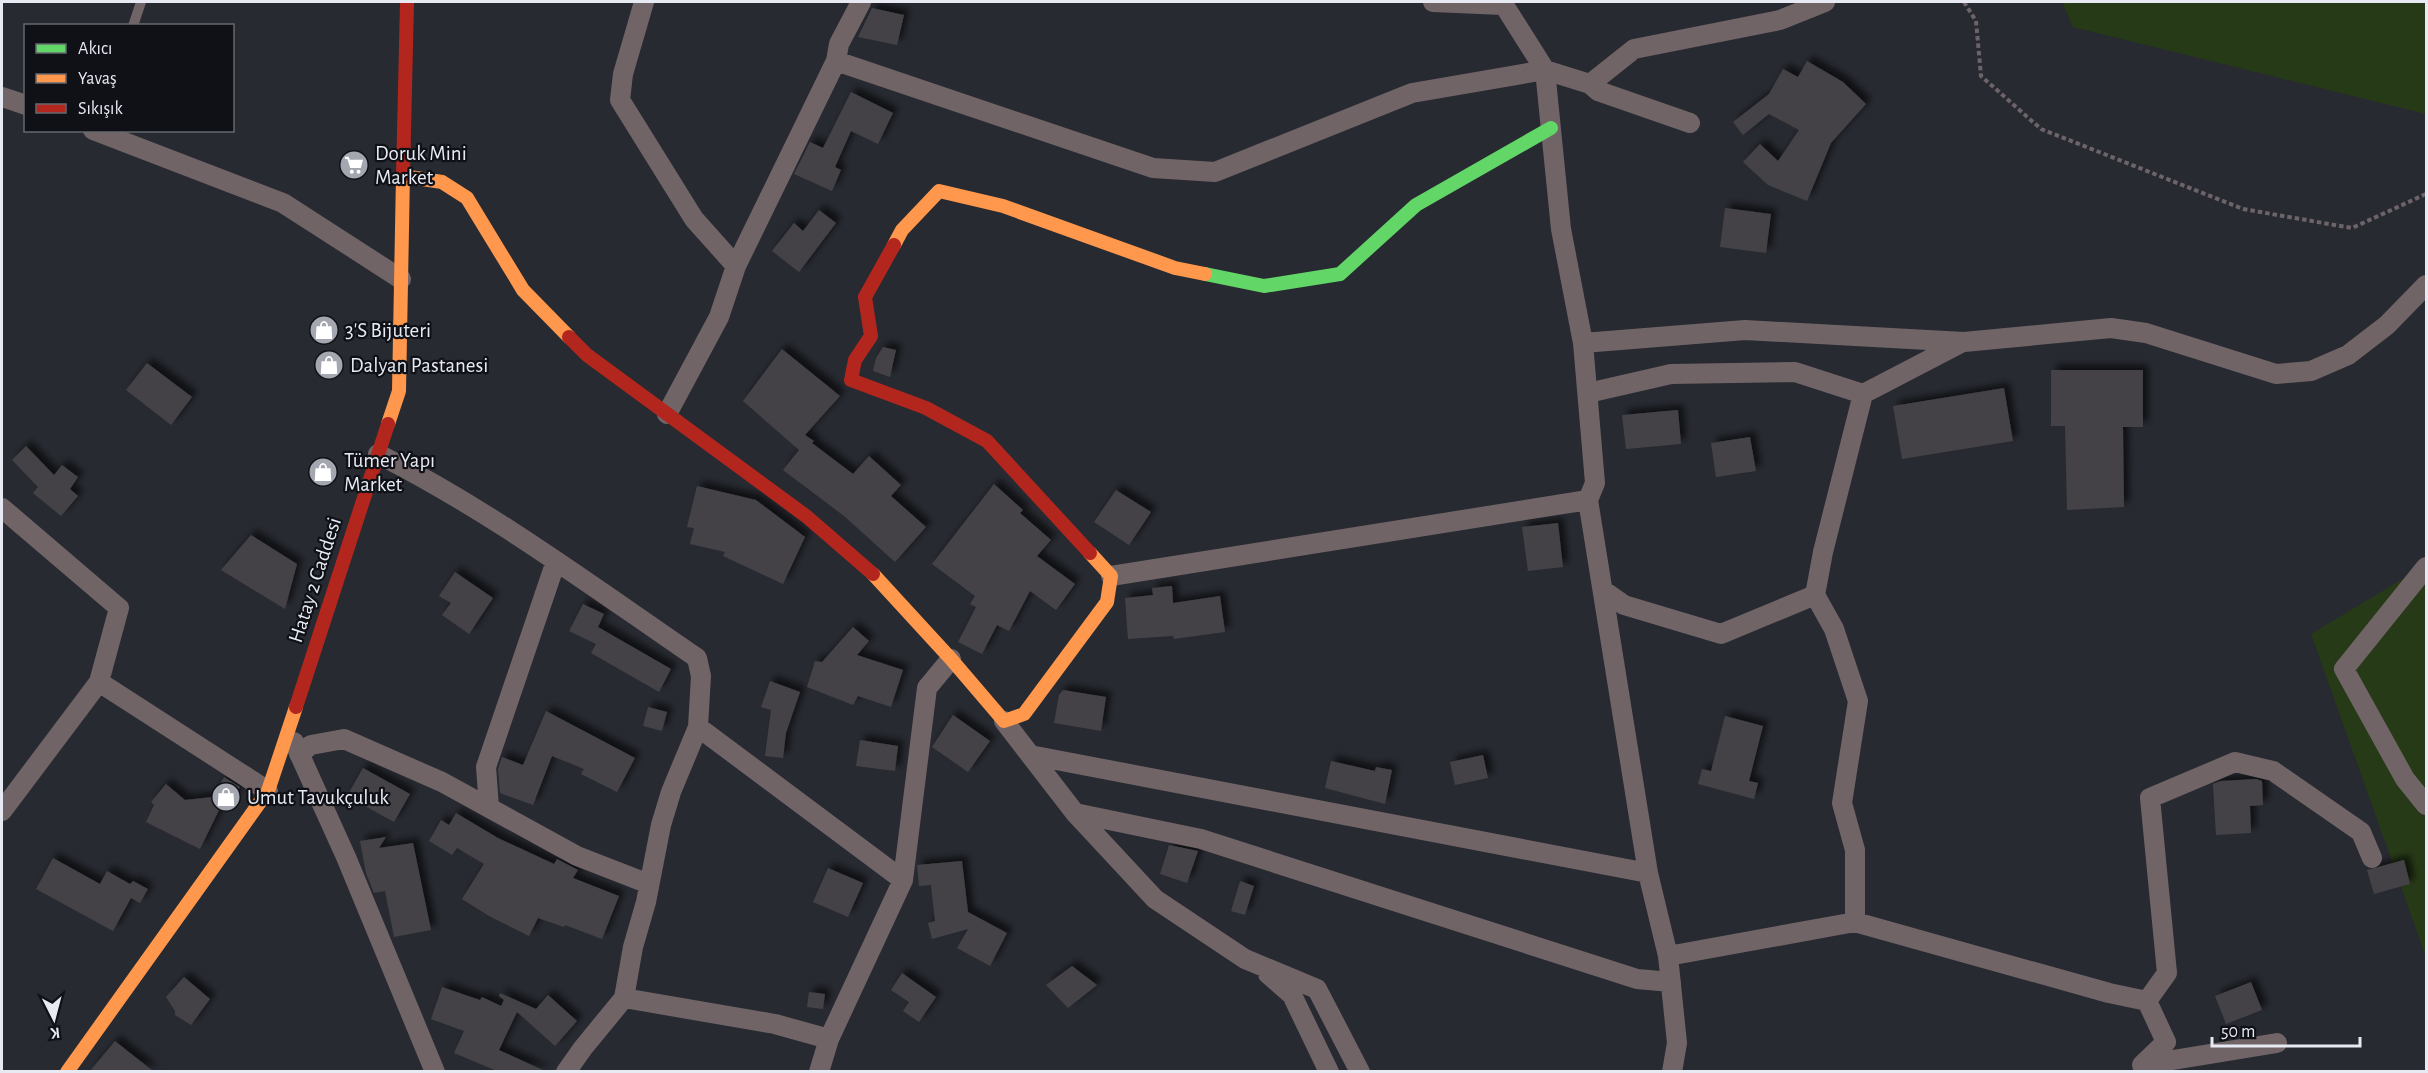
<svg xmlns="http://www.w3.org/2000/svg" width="2428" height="1073" font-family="'Alegreya Sans',sans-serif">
  <defs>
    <filter id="shadow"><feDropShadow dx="5.5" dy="-5.5" stdDeviation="3" flood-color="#0009"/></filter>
  </defs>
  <rect width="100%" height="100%" fill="#272a31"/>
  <path fill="#273a17" d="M2062 2H2426V114L2073 27Z
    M2426 565V957L2311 634Z"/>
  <path fill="#444346" filter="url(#shadow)" d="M872 8 904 15 897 45 858 37Z
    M1807 61 1843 82 1866 104 1831 143 1807 201 1768 185 1743 162 1760 144 1778 161 1799 130 1769 114 1743 135 1733 122 1769 94 1783 69 1798 77Z
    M851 92 893 113 878 144 851 131 835 167 841 170 832 191 794 174 810 142 823 148Z
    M1725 208 1771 214 1766 253 1720 247Z
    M819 210 836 223 799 272 772 251 794 223 803 231Z
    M883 347 896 350 890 377 873 371 876 358Z
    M782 349 840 396 805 435 814 441 812 443 853 474 869 456 901 485 891 496 926 527 895 562 844 516 783 470 799 450 743 401Z
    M147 363 192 397 171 425 126 390Z
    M2051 370H2143V427H2123L2124 507 2067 510 2065 426H2051Z
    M2004 388 2013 441 1902 459 1893 406Z
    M1678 410 1681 444 1626 449 1622 415Z
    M1750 437 1756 471 1716 477 1711 443Z
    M26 446 54 475 62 465 78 477 70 489 78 496 61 516 33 493 38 487 12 460Z
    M994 484 1023 510 1020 513 1051 540 1037 556 1075 584 1056 610 1030 591 1009 631 997 625 982 654 958 642 976 607 970 604 975 596 932 564Z
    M697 486 756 500 805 537 783 584 723 556 725 552 690 544 694 528 687 527Z
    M1116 490 1151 512 1129 545 1094 522Z
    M1558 523 1563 567 1528 571 1522 527Z
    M251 535 297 564 285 609 221 570Z
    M455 572 493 598 469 634 442 615 451 603 439 596Z
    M1172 586 1173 603 1220 596 1225 632 1174 639 1173 636 1128 639 1125 598 1153 595 1152 588Z
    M583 604 604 614 598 627 671 669 659 692 591 653 596 644 569 631Z
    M853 627 869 641 857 655 903 670 891 707 858 696 853 705 807 687 815 661 822 662Z
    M770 681 800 692 786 733 783 758 765 756 771 710 761 707Z
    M1063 690 1106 697 1101 731 1054 723 1059 695Z
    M648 707 667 712 662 731 643 726Z
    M546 711 635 758 617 792 581 774 584 769 552 756 533 805 500 793 498 769 502 757 523 765Z
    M953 715 990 741 968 772 932 747Z
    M1725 716 1763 726 1749 781 1758 783 1754 799 1698 784 1702 769 1711 771Z
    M860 740 898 746 895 771 856 766Z
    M1483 755 1488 778 1455 785 1450 762Z
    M1331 761 1375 771 1376 767 1392 770 1385 804 1325 788Z
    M363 768 410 794 394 822 347 796Z
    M224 777 240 787 225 811 220 808 200 849 146 822 154 805 151 802 166 784 185 800 212 797Z
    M2256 779 2262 781 2263 805 2250 806 2251 833 2216 835 2213 784 2221 781Z
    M456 813 498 838 554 864 557 859 578 870 573 878 619 896 602 939 565 925 564 927 538 918 529 936 489 916 462 899 484 864 457 848 452 855 429 841 441 820 449 825Z
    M386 837 379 848 413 843 431 930 394 937 385 891 374 893 366 873 360 841Z
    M1169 845 1198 851 1187 883 1160 874Z
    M53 858 100 884 107 871 130 884 133 881 148 889 140 903 131 898 113 931 36 889Z
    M2404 860 2410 884 2374 894 2367 870Z
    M962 861 968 912 1007 933 990 966 957 948 968 929 932 939 928 923 935 921 931 885 919 886 917 865Z
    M828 868 863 883 848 917 813 902Z
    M1240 881 1254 886 1245 915 1231 911Z
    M1072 966 1097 985 1068 1008 1046 985Z
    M902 973 936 997 919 1022 903 1011 909 1002 891 990Z
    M184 977 210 999 191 1025 175 1015V1011L166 997Z
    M2251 982 2262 1010 2226 1024 2215 996Z
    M442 987 480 1000 482 997 501 1006 504 1000 499 996 500 993 536 1009 548 995 577 1021 555 1046 517 1012 499 1050 545 1071H497L454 1053 464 1031 431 1019Z
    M809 992 825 994 823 1009 807 1007Z
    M115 1041 153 1071H90Z"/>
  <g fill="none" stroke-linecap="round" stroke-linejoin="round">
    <path stroke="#6c6468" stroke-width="4" stroke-dasharray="4.5 3" stroke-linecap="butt" d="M1964 2 1976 21 1981 76 2041 129 2243 209 2352 228 2426 194"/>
    <path stroke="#716467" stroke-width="10" d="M133 26 141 2"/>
    <path stroke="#716467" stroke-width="20" d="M644 2 623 74 620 100 694 219 736 266
      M1433 2 1503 5
      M1502 2 1545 70 1561 229 1583 343 1595 483 1588 500 1648 873 1668 956 1677 1043 1672 1072
      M836 61 1153 168 1215 172 1412 93 1545 70 1590 84 1598 91 1690 123
      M1590 84 1634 49 1780 20 1825 2
      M2 97 26 105
      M93 130 283 203 401 279
      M1583 343 1745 330 1964 342 2111 328 2146 333 2276 374 2311 371 2348 355 2387 325 2426 285
      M1588 393 1671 374 1795 372 1863 394 1961 343
      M667 414 719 317 736 266 836 61 839 44 861 2
      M378 454C491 511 593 587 697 658L701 676 698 727 671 792 661 825 646 902 633 947 624 998 583 1048 566 1072
      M2 508 119 608 99 682 268 791
      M2426 567 2344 669 2405 779 2426 805
      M1111 576 1588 500
      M1604 591 1624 605 1721 634 1815 595
      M1004 721 1075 813 1201 839 1637 979 1671 982
      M698 727 903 880
      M294 742 346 857 435 1072
      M299 754 311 745 344 739 442 782 577 856 649 884
      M1030 755 1648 873
      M489 807 486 767 556 561
      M2 811 99 682
      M1075 813 1155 899 1245 959 1317 989 1360 1072
      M1855 922 2109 993 2147 1001 2166 1042 2142 1065 2277 1043
      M1668 956 1855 922V850L1842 803 1858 701 1834 629 1815 595 1823 552 1863 394
      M1268 974 1292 995 1329 1072
      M624 998 775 1024 829 1039
      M2147 1001 2167 973 2150 798 2235 762 2273 771 2361 832 2372 858
      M819 1072 829 1039 903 880 927 688 951 659"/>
    <path stroke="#63d668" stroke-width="14" d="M1205 274 1264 286 1340 274 1416 205 1551 128"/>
    <path stroke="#ff974d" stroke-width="14" d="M403 176 442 182 467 198 523 290 569 337
      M894 245 902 230 939 191 1003 206 1175 268 1205 274
      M388 424 399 391 403 175
      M873 574 951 659 1004 721 1024 714 1107 602 1111 576 1090 553
      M67 1072 268 791 296 707"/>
    <path stroke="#b3261e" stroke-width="14" d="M403 175 407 2
      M894 245 865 297 871 336 855 360 851 380 926 408 987 441 1090 553
      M569 337 587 355 806 516 873 574
      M296 707 388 424"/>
  </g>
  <defs>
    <g id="supermarket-disc" transform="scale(1.5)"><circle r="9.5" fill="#a4a7af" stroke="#0f1117"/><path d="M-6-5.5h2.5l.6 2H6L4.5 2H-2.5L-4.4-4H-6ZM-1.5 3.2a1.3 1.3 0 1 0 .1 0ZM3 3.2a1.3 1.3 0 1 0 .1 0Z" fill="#fff"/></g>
    <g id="shop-disc" transform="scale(1.5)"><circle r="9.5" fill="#a4a7af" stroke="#0f1117"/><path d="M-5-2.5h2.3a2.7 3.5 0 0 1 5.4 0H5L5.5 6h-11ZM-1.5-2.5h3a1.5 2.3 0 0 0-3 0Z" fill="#fff"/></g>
  </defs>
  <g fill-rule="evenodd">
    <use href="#supermarket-disc" x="354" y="165"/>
    <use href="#shop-disc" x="324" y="330"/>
    <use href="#shop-disc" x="329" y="365"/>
    <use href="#shop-disc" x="323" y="472"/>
    <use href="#shop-disc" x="226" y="797"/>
  </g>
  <g text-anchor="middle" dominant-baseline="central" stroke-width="4.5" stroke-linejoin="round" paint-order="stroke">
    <g font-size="21" fill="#e7eaf3" stroke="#0f1117" text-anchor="start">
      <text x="375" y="153">Doruk Mini<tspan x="375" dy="24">Market</tspan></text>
      <text x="345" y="330">3'S Bijuteri</text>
      <text x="350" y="365">Dalyan Pastanesi</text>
      <text x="344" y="460">Tümer Yapı<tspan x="344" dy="24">Market</tspan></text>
      <text x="247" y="797">Umut Tavukçuluk</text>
    </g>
    <g font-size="21" fill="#e7eaf3" stroke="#0f1117">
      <text transform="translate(315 580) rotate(-72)">Hatay 2 Caddesi</text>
    </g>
  </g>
  <rect width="2428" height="1073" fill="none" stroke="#e7eaf3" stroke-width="6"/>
  <rect x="24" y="24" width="210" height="108" fill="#0f1117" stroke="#65686f" stroke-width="1.5"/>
  <rect x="36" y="44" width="30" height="9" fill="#63d668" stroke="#65686f" stroke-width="1.5"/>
  <text x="78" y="54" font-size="18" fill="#e7eaf3">Akıcı</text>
  <rect x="36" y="74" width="30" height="9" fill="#ff974d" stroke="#65686f" stroke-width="1.5"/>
  <text x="78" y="84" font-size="18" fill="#e7eaf3">Yavaş</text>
  <rect x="36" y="104" width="30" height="9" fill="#b3261e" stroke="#65686f" stroke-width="1.5"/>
  <text x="78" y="114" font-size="18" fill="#e7eaf3">Sıkışık</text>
  <g transform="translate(54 1019) rotate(174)" stroke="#0f1117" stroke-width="4.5" paint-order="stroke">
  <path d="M0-4.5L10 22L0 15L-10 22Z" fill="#e7eaf3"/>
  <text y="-9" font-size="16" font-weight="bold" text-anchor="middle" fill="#e7eaf3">K</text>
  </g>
  <path d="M2212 1037v9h148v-9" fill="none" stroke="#e7eaf3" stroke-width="3"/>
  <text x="2221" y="1037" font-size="18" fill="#e7eaf3" stroke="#0f1117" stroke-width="4.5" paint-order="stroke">50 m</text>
</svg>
